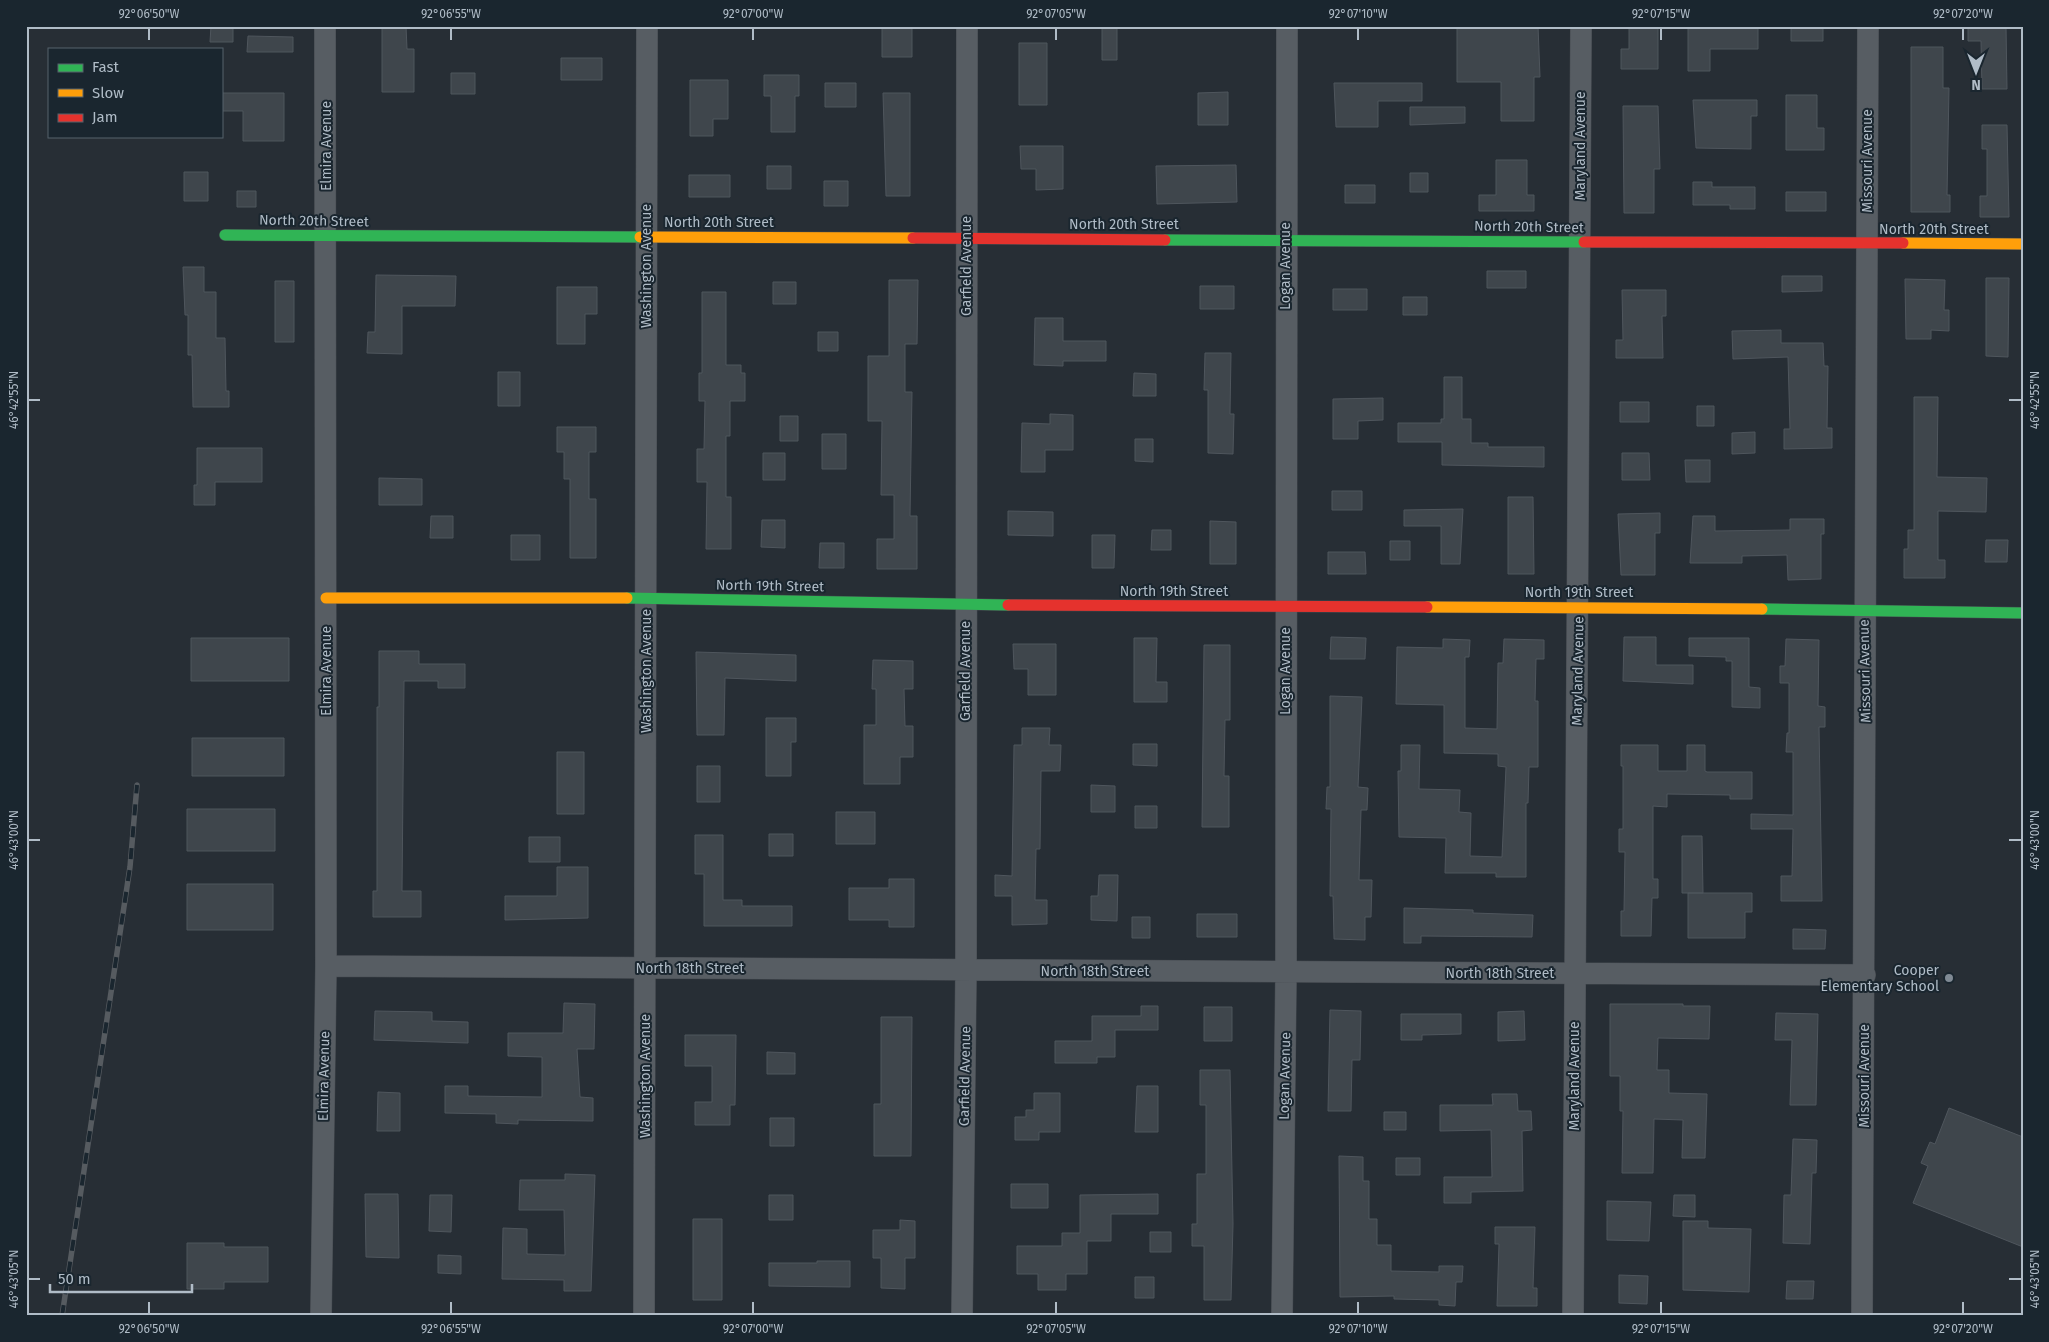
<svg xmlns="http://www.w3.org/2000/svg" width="2049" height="1342" font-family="'Fira Sans',sans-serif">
  <rect width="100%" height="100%" fill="#272e35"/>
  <path fill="#3f464c" stroke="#4f565d" d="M211 26H233V42H210Z
    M382 26H406L407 49H414V92H382Z
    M882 26H912V57H882Z
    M1102 26H1117V60H1102Z
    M1457 26H1538L1540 77H1534V121H1501V82H1457Z
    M1629 26H1658V69H1621V49H1629Z
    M1688 26H1758V49H1710V71H1688Z
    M1791 26H1823V41H1791Z
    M1968 26H2006L2007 89H1982L1981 41H1968Z
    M248 36 293 37V52H247Z
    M1019 43H1047V105H1019Z
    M1911 47H1943V88H1949L1947 195H1950V212H1911Z
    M561 58H602V80H561Z
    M451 73H475V94H451Z
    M764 75H799V96H795V132H771V96H764Z
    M690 80H728V119H713V136H690Z
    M825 83H856V107H825Z
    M1334 83H1422V101H1378V127H1336Z
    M1228 92V125H1198V93Z
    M221 93H284V141H243V111H221Z
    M883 93H910V196H886Z
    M1786 95H1817V128H1824V150H1786Z
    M1693 100H1757V116H1751V149L1696 148Z
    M1623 106H1658L1660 169H1654V213H1624Z
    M1410 107H1465V123L1410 125Z
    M1982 125H2007L2009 217H1980V196H1987V149H1982Z
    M1020 146H1063V189L1036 190V169H1021Z
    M1496 160H1527V195H1534V211H1479V195H1496Z
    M1236 165 1237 202 1157 204 1156 166Z
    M767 166H791V189H767Z
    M184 172H208V201H184Z
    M1410 173H1428V192H1410Z
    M689 175H730V197H689Z
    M824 181H848V206H824Z
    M1693 182H1712V187H1755V209H1730V205H1693Z
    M1345 185H1375V203H1345Z
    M237 191H256V207H237Z
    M1786 192H1826V211H1786Z
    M183 267H204V292H216V338H225L226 391H229V407H193L192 355H188V315H185Z
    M1487 271H1526V288H1487Z
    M376 275 456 276 455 306H402V354L367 353 368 332H375Z
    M1782 276H1822V291L1782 292Z
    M1986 278H2009L2008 357 1986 356Z
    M1905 279 1945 280 1944 310H1949V331L1931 330V339H1906Z
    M889 280H918L917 344H905V392H912L910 516H917V569H877V539H894V495H881L882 421H868V356H889Z
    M275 281H294V342H275Z
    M773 282H796V304H773Z
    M1200 286H1234V309H1200Z
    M557 287H597V314H585V344H557Z
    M1333 289H1367V310H1333Z
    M1622 290H1666V316H1662L1663 358H1616V340H1623Z
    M702 292H726V365H741V373H745V401H730V436H726V497H731V549H706L707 482H697V449H704L705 401H699V373H702Z
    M1403 297H1427V315H1403Z
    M1035 318H1063V341H1106V361H1063V366L1034 365Z
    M1781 330V343H1823L1824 366H1828L1827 428H1832V448L1784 449V429H1790L1788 357 1733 359 1732 331Z
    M818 332H838V351H818Z
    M1205 353H1231L1230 414H1234L1233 454 1208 453V390H1204Z
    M498 372H520V406H498Z
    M1134 373 1156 374V396H1133Z
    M1444 377H1462V419H1471V443H1488V447H1544V467L1442 465V442H1398V423H1441V419H1444Z
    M1914 397H1938L1937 477 1987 478 1986 512 1938 511V560H1945V578H1904V549H1908V530H1914Z
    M1383 398V420L1358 421V439H1333V399Z
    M1620 402H1649V422H1620Z
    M1697 406H1714V426H1697Z
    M1050 414 1073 415V450H1045V472H1021L1022 423 1050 424Z
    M780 416H798V441H780Z
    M557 427H596V452H589V499H596V558H570V479H564V452H557Z
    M1755 432V453L1732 454V433Z
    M822 434H846V469H822Z
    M1135 439H1153V462L1135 461Z
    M197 448H262V482H215V505H194V485H197Z
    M763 453H785V480H763Z
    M1622 453H1649L1650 480H1622Z
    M1685 460H1710V482H1686Z
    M379 478 422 479V505H379Z
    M1332 491H1362V510H1332Z
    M1508 497H1533L1534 574H1508Z
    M1463 509 1460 564H1441V526H1404V510Z
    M1008 511 1053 512V536L1008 535Z
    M1660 513V533H1655V575H1621L1618 514Z
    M431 516H453V538H430Z
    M1693 516H1715V531L1790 530V519H1824V534H1821V579L1788 580 1787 555 1742 556V563H1690Z
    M762 520H785V548L761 547Z
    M1210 521 1236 522V564H1210Z
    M1152 530H1171V550H1151Z
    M511 535H540V560H511Z
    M1092 535H1115L1114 568H1092Z
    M1986 540H2008L2007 562H1985Z
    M1390 541H1410V560H1390Z
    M820 543H844V568H819Z
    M1328 552H1365L1366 574H1328Z
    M1331 637 1366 638 1365 659H1330Z
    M1624 637H1656V665H1693V684L1623 681Z
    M191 638H289V681H191Z
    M1134 638H1157L1156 682H1167V702H1134Z
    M1689 638H1749V687L1760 688V708L1732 707V661H1726V657L1689 656Z
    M1443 639 1470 640 1469 657H1465V728L1497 729 1498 663H1503L1504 639 1544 640V659H1536L1535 701H1538V767H1529L1528 803H1526V877H1496V873H1445L1446 838 1399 837 1398 771H1401V745H1420L1419 789 1460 790 1459 812 1471 813 1470 856 1502 857 1506 767 1498 766V754L1444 753V705L1396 704 1397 647 1443 648Z
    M1786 639 1819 640 1818 706 1825 707V727H1819L1822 901H1781V876H1792L1793 829H1751V814L1793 815V752H1786L1787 733H1789V683H1780V666H1785Z
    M1013 644H1056V695H1028V669H1014Z
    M1204 645H1230V720H1225L1224 776H1229V827H1202Z
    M379 651H419V664H465V688H438V681H404L402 891H421V917H373V891H377V707H379Z
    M696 652 796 655V681L725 678 724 735H697Z
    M873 660 913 661V689H904L905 726H913V757H900V784H864V725H876V689H872Z
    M1330 696 1362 697 1358 787 1368 788 1367 810H1361L1359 880H1372L1371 917H1365V940L1334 939 1333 896H1330L1331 809H1326L1327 787H1330Z
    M766 718H796V742H791V776H766Z
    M1022 728H1050L1049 745H1061L1060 771H1041L1040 849H1036L1035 900H1047V924L1012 925V896H995V875L1012 876 1014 745H1022Z
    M192 738H284V776H192Z
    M1133 744H1157V766L1133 765Z
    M1621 745H1658V771H1687V745H1705V771L1707 772H1752V799H1730V795L1667 794V807L1653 806V879H1658V898H1652L1651 936H1621V911H1624L1625 852H1619V829H1623V766H1621Z
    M557 752H584V814H557Z
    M697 766H720V802H697Z
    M1091 785 1115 786V812H1091Z
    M1135 806H1157V828H1135Z
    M187 809H275V851H187Z
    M836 812H875V844H836Z
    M769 834H793V856H769Z
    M695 835H723V900H742V906H792V926H704V874H695Z
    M1682 836H1702L1703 893H1682Z
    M529 837H560V862H529Z
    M557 867H588V918L505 920V896H557Z
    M1099 875H1118L1117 921 1091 920V896H1098Z
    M889 879H914V927H889V920H849V888H889Z
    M187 884H273V930H187Z
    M1688 893H1752V912H1745V938H1688Z
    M1404 908 1473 910V913L1533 915 1532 937 1421 936V943H1404Z
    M1197 914H1237V937H1197Z
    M1132 917H1150V938H1132Z
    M1793 929 1826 930 1825 949H1793Z
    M564 1003 595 1004 594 1049H577L580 1097 593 1098V1121L518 1120V1124L496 1123V1114L445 1113V1086H468V1096L542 1097V1057L508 1056V1033H563Z
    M1610 1004H1683V1006H1710L1709 1039 1658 1038 1657 1070H1669V1093L1707 1094 1705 1158H1682L1683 1120 1654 1119 1653 1173H1622L1623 1111H1620V1076H1610Z
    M1141 1006H1158V1030H1115V1057H1097V1063H1055V1041H1092V1016H1141Z
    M1204 1007H1232V1041H1204Z
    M1330 1010 1361 1011 1360 1060H1352L1351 1111H1328Z
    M375 1011 432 1012V1021L468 1022V1043L374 1040Z
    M1524 1011 1525 1040 1498 1041V1012Z
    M1776 1013 1818 1014 1816 1105H1790L1792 1040H1775Z
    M1401 1014H1461V1034L1422 1035V1040H1401Z
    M881 1017H912L911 1156H874V1104H881Z
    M685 1035H736L735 1105H730V1125H695V1102H712V1066H685Z
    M767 1052 795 1053V1074H767Z
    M1200 1070H1230L1233 1224 1231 1300H1204V1246H1192V1224H1197V1174H1206V1105H1200Z
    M1137 1086H1158V1132H1135Z
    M378 1092 400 1093V1131H377Z
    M1034 1093H1060V1132H1039V1140H1015V1117H1026V1110H1034Z
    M1492 1094H1517L1518 1111H1531L1532 1130 1522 1131 1523 1191 1471 1192V1203H1444V1177H1492L1491 1130 1440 1131V1105H1493Z
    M1949 1108 2023 1137V1247L1913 1203 1928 1166 1921 1163 1930 1142 1935 1144Z
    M1384 1112H1406V1130H1384Z
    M770 1118H794V1146H770Z
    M1793 1139 1817 1140 1816 1173H1812L1810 1244 1783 1243 1784 1195H1791Z
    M1339 1156 1363 1157V1181H1369V1219H1377V1245H1391V1271L1439 1272V1266H1463L1462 1282H1456L1455 1306 1439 1305V1300L1394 1299V1296L1340 1297Z
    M1396 1158H1420V1175H1396Z
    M565 1174 595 1175 591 1291H564V1280L502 1279 503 1228 527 1229V1254L565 1255 564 1210H519L520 1180H565Z
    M1011 1184H1048V1208H1011Z
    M365 1194H398L399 1258 366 1257Z
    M1158 1194V1214H1111V1241H1087V1274H1066V1290H1038V1274H1017V1246H1062V1233H1080V1195Z
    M430 1195H452L451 1232 429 1231Z
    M769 1195H793V1220H769Z
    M1674 1195H1695V1217L1673 1216Z
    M1607 1201 1651 1202 1649 1241 1607 1240Z
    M693 1219H722V1300H693Z
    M900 1220 915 1221V1258H905V1289L881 1288V1258H873V1230H900Z
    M1683 1221H1708V1228L1751 1229 1749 1292 1683 1290Z
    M1495 1227H1535L1533 1288H1537V1306H1497L1499 1244H1495Z
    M1150 1232H1171V1252H1150Z
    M187 1243H224V1247H268V1282H224V1289H187Z
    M438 1255 461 1256V1274L438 1273Z
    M817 1261H850V1287L769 1286V1263H817Z
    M1619 1275 1648 1276 1647 1304 1619 1303Z
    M1135 1277H1154V1298H1135Z
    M1787 1281H1814L1813 1299H1786Z"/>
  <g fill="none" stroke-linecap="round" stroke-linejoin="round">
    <g stroke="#454a50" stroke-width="22">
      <path id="street" d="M326 966 1865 975
        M321 1316 326 966 325 26
        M644 1316 647 26
        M962 1316 966 970 967 26
        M1282 1316 1286 972 1287 26
        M1573 1316 1581 26
        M1862 1316 1868 26"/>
    </g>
    <g stroke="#454a50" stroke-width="12">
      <path id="fast" d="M225 235 640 237
        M1165 240 1584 242
        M627 598 1008 605
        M1762 609 2023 613"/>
    </g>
    <g stroke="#454a50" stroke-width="12">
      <path id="slow" d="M640 237 913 238
        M1903 243 2023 244
        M326 598H627
        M1427 607 1762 609"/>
    </g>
    <g stroke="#454a50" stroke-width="12">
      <path id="jam" d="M913 238 1165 240
        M1584 242 1903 243
        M1008 605 1427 607"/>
    </g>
    <use href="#street" stroke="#575d63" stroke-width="21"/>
    <use href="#fast" stroke="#30b455" stroke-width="11"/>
    <use href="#slow" stroke="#ff9f0a" stroke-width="11"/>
    <use href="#jam" stroke="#e5322d" stroke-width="11"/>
    <g stroke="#565b60" stroke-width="5.5">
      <path id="rail" d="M62 1316 130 867 137 785"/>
    </g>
    <use href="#rail" stroke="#1a262f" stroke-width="4" stroke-dasharray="11" stroke-linecap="butt"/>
  </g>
  <path fill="none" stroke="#b0bcc7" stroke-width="2" d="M149 28V40M451 28V40M753 28V40M1056 28V40M1358 28V40M1661 28V40M1963 28V40M28 400H40M2009 400H2022M28 840H40M2009 840H2022M28 1279H40M2009 1279H2022M149 1302V1314M451 1302V1314M753 1302V1314M1056 1302V1314M1358 1302V1314M1661 1302V1314M1963 1302V1314"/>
  <circle fill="#808a94" stroke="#1a262f" stroke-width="2" cx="1949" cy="978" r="5"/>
  <g text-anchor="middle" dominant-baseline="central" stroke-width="4" stroke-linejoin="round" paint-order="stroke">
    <g font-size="14" fill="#b0bcc7" stroke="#1a262f">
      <text transform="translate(326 146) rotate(-90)">Elmira Avenue</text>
      <text transform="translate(1580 146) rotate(-90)">Maryland Avenue</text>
      <text transform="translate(1867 161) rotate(-90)">Missouri Avenue</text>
      <text transform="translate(314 221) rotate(1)">North 20th Street</text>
      <text x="719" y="222">North 20th Street</text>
      <text x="1124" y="224">North 20th Street</text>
      <text transform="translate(1529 227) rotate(1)">North 20th Street</text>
      <text x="1934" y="229">North 20th Street</text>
      <text transform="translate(646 266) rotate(-90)">Washington Avenue</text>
      <text transform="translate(966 266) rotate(-90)">Garfield Avenue</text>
      <text transform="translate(1285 266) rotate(-90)">Logan Avenue</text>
      <text transform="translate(770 586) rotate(1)">North 19th Street</text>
      <text x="1174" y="591">North 19th Street</text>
      <text x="1579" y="592">North 19th Street</text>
      <text transform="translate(326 671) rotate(-90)">Elmira Avenue</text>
      <text transform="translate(646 671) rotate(-90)">Washington Avenue</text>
      <text transform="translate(965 671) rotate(-90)">Garfield Avenue</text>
      <text transform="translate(1285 671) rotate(-90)">Logan Avenue</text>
      <text transform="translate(1578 671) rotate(-89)">Maryland Avenue</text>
      <text transform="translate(1865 671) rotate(-91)">Missouri Avenue</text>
      <text x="690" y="968">North 18th Street</text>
      <text x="1095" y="971">North 18th Street</text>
      <text x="1500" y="973">North 18th Street</text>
      <text transform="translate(324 1076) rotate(-89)">Elmira Avenue</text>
      <text transform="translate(645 1076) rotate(-90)">Washington Avenue</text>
      <text transform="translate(965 1076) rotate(-89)">Garfield Avenue</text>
      <text transform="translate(1285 1076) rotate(-89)">Logan Avenue</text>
      <text transform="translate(1574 1076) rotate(-90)">Maryland Avenue</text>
      <text transform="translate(1864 1076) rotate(-90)">Missouri Avenue</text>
    </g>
    <g font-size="14" fill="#b0bcc7" stroke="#1a262f" text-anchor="end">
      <text x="1939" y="970">Cooper<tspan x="1939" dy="16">Elementary School</tspan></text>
    </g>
  </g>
  <rect width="2049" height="1342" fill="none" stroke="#1a262f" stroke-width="55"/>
  <rect x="48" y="48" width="175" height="90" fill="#1a262f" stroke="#56626c"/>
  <rect x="58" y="64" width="25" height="8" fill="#30b455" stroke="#56626c"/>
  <text x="92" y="72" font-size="15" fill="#b0bcc7">Fast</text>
  <rect x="58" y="89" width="25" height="8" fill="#ff9f0a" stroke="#56626c"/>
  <text x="92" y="98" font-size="15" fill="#b0bcc7">Slow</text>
  <rect x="58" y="114" width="25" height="8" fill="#e5322d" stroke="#56626c"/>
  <text x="92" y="122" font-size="15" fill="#b0bcc7">Jam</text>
  <g transform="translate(1976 72) rotate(180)" stroke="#1a262f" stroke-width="4" paint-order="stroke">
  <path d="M0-4L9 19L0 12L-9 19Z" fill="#b0bcc7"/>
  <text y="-8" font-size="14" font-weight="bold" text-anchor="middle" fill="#b0bcc7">N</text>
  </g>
  <path d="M50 1284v8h142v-8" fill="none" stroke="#b0bcc7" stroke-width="2.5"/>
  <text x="58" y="1284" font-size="15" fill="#b0bcc7" stroke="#1a262f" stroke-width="4" paint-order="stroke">50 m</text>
  <rect x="28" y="28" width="1994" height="1286" fill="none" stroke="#b0bcc7" stroke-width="2"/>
  <g font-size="12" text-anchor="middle" fill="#b0bcc7">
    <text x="149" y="18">92°06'50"W</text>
    <text x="451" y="18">92°06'55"W</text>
    <text x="753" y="18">92°07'00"W</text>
    <text x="1056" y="18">92°07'05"W</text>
    <text x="1358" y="18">92°07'10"W</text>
    <text x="1661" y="18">92°07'15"W</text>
    <text x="1963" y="18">92°07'20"W</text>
    <text transform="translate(2035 400) rotate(-90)" y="4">46°42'55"N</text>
    <text transform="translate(14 400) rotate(-90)" y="4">46°42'55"N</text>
    <text transform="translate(2035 840) rotate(-90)" y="4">46°43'00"N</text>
    <text transform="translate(14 840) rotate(-90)" y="4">46°43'00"N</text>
    <text transform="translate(2035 1279) rotate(-90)" y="4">46°43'05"N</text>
    <text transform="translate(14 1279) rotate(-90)" y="4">46°43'05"N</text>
    <text x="149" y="1333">92°06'50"W</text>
    <text x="451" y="1333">92°06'55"W</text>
    <text x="753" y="1333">92°07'00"W</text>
    <text x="1056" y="1333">92°07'05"W</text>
    <text x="1358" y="1333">92°07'10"W</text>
    <text x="1661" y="1333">92°07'15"W</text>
    <text x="1963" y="1333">92°07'20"W</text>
  </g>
</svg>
